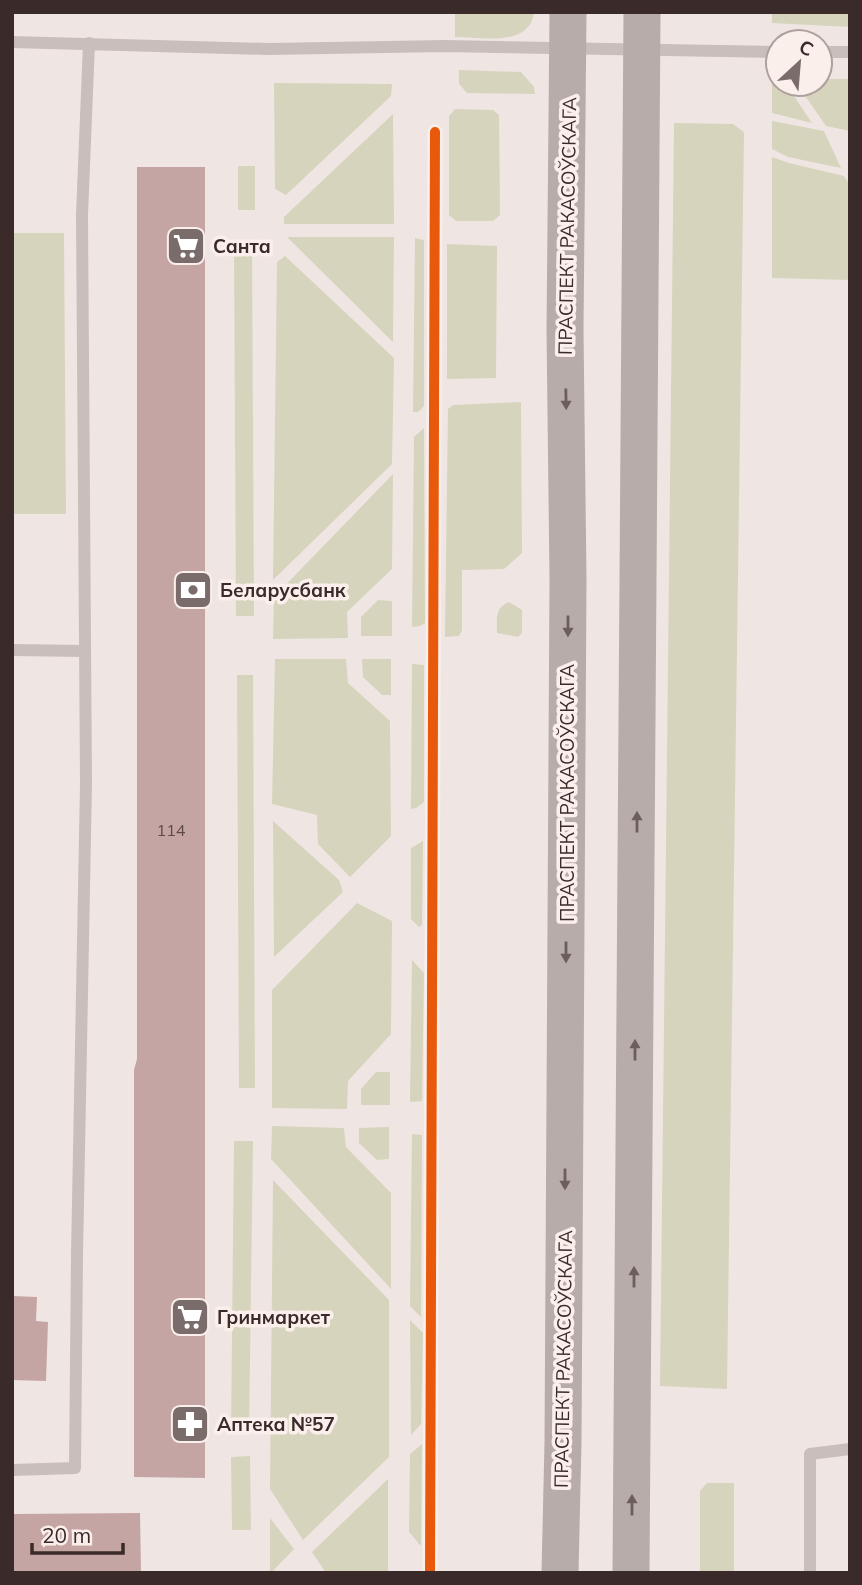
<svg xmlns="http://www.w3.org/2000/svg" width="862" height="1585" font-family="Mulish,sans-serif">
  <rect width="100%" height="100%" fill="#efe6e3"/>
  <path fill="#d6d4bc" d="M455 12H534C530 48 481 37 455 37Z
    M772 12H845L850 17V27L772 23Z
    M459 70 521 72 534 87 535 94 467 93 459 84Z
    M772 78H778V84H786L812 123 772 113Z
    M820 79H850V131L826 126 797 84H820Z
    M274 83 392 84 391 96 286 195 275 189Z
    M455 109 493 110 499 115 500 215 493 221H456L449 215V116Z
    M393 114 394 224H284V217Z
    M772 121 824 131 841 168 788 157 772 149Z
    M674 123 733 124 744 132 727 1389 660 1386Z
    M772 157 789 163 844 176 850 185V280L772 278Z
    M238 166H255V210H238Z
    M12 233H64L66 514H12Z
    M287 237H394L393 342Z
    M415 238 424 240V406L418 412H413Z
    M447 244 497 246 496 378 447 379Z
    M234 246H252L254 616H236Z
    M285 256 394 358 392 464 273 580 277 262Z
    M521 402 522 553 504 569 462 570V630L459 636 445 637 448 409 453 405Z
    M424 428 425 623 420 626 412 627 414 437Z
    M393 474 392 569 347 612 348 638 273 639 274 597Z
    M378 600 392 601V636H361V617Z
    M509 602 522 610V633L518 637 497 633C497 620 494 608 509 602Z
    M275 659H346L348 683 390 721 391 836 350 877 318 844 317 815 272 804Z
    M362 659H391V695H382L363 677Z
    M412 664 424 665V802L416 808 411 809Z
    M237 675H253L255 1088H239Z
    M273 821 339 880 343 892 274 957Z
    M423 841 422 925 419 927 411 919V848Z
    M357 903 392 921 391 1034 348 1081 347 1109 272 1108V990Z
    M412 960 424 973 422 1101 410 1102Z
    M376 1072H390V1105H361V1089Z
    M272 1126 344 1128 346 1147 391 1193V1289L271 1159Z
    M389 1127V1159L377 1160 359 1143V1128Z
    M412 1134 422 1135 421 1317 410 1306Z
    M234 1141H253L249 1433H231Z
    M273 1180 389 1300V1457L303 1540 270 1489Z
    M410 1320 423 1333 421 1424 411 1435Z
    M422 1444 421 1546 409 1532 410 1454Z
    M250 1456 251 1530H232L231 1457Z
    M388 1479V1573H326L312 1552Z
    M707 1483H734V1573H700V1491Z
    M270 1518 294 1549 271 1573H270Z"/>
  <path fill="#c4a5a4" d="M137 167H205V1478L134 1477V1070L137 1059Z
    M12 1296 37 1297 36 1321 48 1322 46 1381 12 1380Z
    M140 1513 141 1573H12V1514Z"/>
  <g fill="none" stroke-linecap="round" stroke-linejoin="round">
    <path stroke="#c9bebb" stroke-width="12" d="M12 42 268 49 445 46 778 52
      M820 52H850
      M12 650 85 651
      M12 1470 75 1468 77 1255 86 784 82 215 89 43
      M810 1573V1454L850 1449"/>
    <path stroke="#b8acaa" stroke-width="37" d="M560 1573 563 1442 568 579 565 330 568 12
      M631 1573 642 12"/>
    <g stroke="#fbefeb" stroke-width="15">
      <path id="cycleway" d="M430 1573 435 132"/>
    </g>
    <use href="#cycleway" stroke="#e8590c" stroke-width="10"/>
  </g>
  <defs><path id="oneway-solid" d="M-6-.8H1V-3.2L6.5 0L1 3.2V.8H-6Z" transform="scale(1.75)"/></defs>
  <g fill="#6c5e5d">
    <use href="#oneway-solid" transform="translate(566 399) rotate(89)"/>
    <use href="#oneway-solid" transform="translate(568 626) rotate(90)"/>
    <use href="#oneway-solid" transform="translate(637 822) rotate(-90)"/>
    <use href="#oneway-solid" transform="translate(566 952) rotate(90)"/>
    <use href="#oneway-solid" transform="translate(635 1050) rotate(-90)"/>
    <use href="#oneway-solid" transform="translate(565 1179) rotate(90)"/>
    <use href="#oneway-solid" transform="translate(634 1277) rotate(-90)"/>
    <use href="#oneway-solid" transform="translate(632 1505) rotate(-90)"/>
  </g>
  <defs>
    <g id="supermarket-square" transform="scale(2.0125)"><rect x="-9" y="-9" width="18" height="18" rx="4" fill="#796c6a" stroke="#fbefeb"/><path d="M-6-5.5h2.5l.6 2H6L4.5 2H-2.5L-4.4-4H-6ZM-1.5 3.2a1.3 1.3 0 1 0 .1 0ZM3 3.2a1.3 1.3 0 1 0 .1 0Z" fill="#fff"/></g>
    <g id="bank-square" transform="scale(2.0125)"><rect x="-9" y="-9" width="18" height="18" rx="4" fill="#796c6a" stroke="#fbefeb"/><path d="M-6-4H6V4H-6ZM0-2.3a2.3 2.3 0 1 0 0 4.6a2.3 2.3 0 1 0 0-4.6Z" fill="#fff"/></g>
    <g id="pharmacy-square" transform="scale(2.0125)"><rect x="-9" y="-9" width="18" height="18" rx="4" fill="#796c6a" stroke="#fbefeb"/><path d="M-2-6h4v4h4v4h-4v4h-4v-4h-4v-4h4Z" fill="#fff"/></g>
  </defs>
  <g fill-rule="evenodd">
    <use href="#supermarket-square" x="186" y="246"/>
    <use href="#bank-square" x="193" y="590"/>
    <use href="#supermarket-square" x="190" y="1317"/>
    <use href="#pharmacy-square" x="190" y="1424"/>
  </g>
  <g text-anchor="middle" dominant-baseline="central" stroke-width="7" stroke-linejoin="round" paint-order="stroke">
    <g font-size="16" fill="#5c4948">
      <text x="171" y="830">114</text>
    </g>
    <g font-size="19" fill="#3a2a29" stroke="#fbefeb">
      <text transform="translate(567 226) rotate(-89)">ПРАСПЕКТ РАКАСОЎСКАГА</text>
      <text transform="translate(567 793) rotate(-90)">ПРАСПЕКТ РАКАСОЎСКАГА</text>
      <text transform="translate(563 1359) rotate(-89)">ПРАСПЕКТ РАКАСОЎСКАГА</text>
    </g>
    <g font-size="19" font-weight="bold" fill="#3a2a29" stroke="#fbefeb" text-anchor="start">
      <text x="213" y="246">Санта</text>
      <text x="220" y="590">Беларусбанк</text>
      <text x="217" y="1317">Гринмаркет</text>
      <text x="217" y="1424">Аптека №57</text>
    </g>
  </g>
  <rect width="862" height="1585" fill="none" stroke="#3a2a29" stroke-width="28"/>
  <g transform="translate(799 63) rotate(26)"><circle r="33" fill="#fbefeb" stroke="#aea09d" stroke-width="2"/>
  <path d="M0-5L12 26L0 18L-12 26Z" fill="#796c6a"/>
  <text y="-10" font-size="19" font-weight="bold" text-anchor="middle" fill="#3a2a29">С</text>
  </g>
  <path d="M32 1543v10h91v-10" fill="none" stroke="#3a2a29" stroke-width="3.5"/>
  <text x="42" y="1543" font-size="21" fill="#3a2a29" stroke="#fbefeb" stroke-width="5" paint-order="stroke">20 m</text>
</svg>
